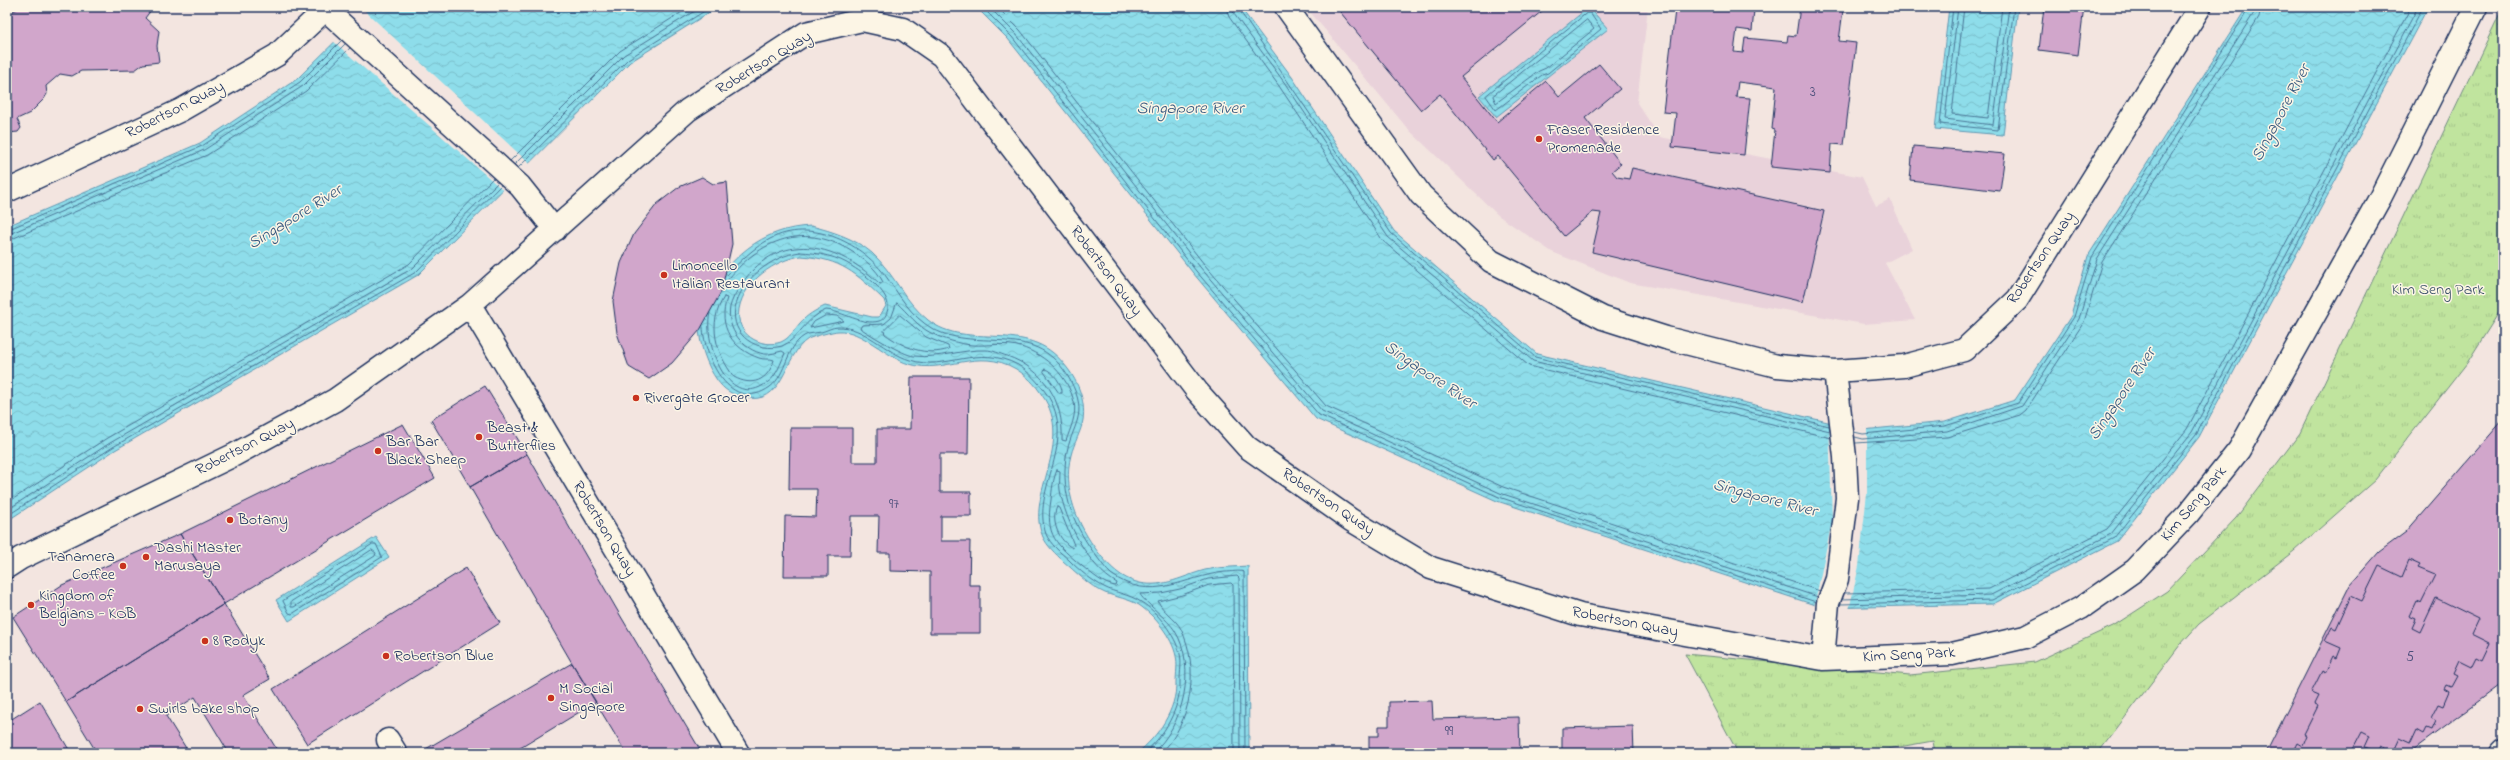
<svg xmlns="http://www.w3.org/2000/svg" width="2510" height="760" font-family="'Indie Flower',sans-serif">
  <defs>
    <pattern id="grass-tufts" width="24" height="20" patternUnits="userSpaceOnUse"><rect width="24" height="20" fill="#c0e49e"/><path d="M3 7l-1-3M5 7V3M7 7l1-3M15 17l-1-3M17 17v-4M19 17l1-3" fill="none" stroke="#a4c48a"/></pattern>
    <pattern id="water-waves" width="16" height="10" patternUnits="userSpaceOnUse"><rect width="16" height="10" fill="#8eddea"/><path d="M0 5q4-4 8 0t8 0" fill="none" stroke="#7abecb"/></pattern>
  </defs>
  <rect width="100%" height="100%" fill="#f3e5e0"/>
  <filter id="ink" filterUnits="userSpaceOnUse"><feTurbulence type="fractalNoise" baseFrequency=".025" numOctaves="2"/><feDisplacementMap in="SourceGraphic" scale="8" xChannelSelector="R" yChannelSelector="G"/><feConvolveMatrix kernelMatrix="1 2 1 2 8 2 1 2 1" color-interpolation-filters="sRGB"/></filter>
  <g filter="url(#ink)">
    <path fill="#e9d2da" d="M1306 7H1648L1637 103 1660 137 1862 177 1876 206 1890 199 1912 249 1885 263 1915 320 1864 324 1630 283 1552 252 1499 216 1408 129Z"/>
    <path fill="url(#grass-tufts)" stroke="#6e8a7e" d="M2503 7V306L2467 363 2375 480 2294 551 2199 624 2180 645 2098 753H1935L1933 741 1865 753H1738L1685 654 1910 675 2035 662 2113 626 2167 591 2236 518 2300 433Z"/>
    <path fill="url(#water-waves)" stroke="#6097b2" fill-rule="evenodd" d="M370 7H718L630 62 418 275 115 450 7 521V226L200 143 297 79Z
      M976 7H1240L1292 77 1394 231 1537 354 1862 430 1945 422 2015 400 2071 316 2088 256 2247 7H2428L2199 437 2117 541 1993 604 1824 608 1497 501 1316 419 1193 273 1008 39Z
      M1589 7 1608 29 1496 117 1479 96Z
      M1949 7H2018L2003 135 1935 129Z
      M811 226C832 231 856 239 872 253 894 273 903 300 928 320 968 352 1027 317 1064 364 1077 379 1086 400 1083 420 1081 432 1074 443 1071 455 1062 489 1078 526 1098 552 1109 566 1121 579 1140 583 1164 588 1183 576 1205 570 1218 567 1234 567 1248 566L1249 753H1137C1158 737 1177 709 1176 682 1176 674 1178 664 1176 656 1172 637 1155 616 1139 605 1129 599 1116 597 1105 593 1089 586 1076 572 1063 561 1056 554 1047 546 1043 537 1024 495 1076 443 1042 395 1035 384 1027 376 1016 369 977 346 946 375 909 364 887 358 861 329 838 331 834 331 811 337 808 339 783 355 785 408 743 397 731 394 724 390 717 380 707 366 699 344 699 326 699 318 704 309 707 302 726 258 762 228 811 226ZM801 256C841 259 856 273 884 300L886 306 879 317H872L825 306C816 310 807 315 800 323 794 330 790 338 781 342 760 349 735 334 739 309 744 281 775 260 801 256Z
      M376 537 389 557 289 621 276 600Z"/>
    <path fill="#f3e5e0" d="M364 10 530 164 504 191 333 41Z
      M1829 420 1867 427V493L1859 566 1849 610H1823L1814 607 1832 521Z"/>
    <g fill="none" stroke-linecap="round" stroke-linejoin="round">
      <path stroke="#497596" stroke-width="1" d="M982 7 1012 37 1196 271 1319 415 1499 497 1816 602
        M989 7 1016 34 1200 267 1322 411 1500 493 1818 597
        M997 7 1020 30 1204 264 1326 406 1503 487 1820 591
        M1226 7 1229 17 1279 86 1383 241 1529 366 1831 438
        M1232 7 1234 14 1284 82 1388 237 1533 361 1830 431
        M1237 7 1391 233 1535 357 1829 426
        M1953 7 1940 124 1998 130 2014 7
        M1958 7 1945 119 1993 125 2009 7
        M1964 7 1952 114 1988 118 2002 7
        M1587 13H1590L1601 29 1548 73 1542 75 1496 110 1486 96Z
        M1587 20 1594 29 1546 68 1539 71 1496 103 1493 96Z
        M510 161 620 51 690 7
        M514 165 624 55 701 7
        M518 168 628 59 711 7
        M7 230 202 146 300 82 342 40
        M7 235 204 150 303 86 345 44
        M7 241 207 155 306 91 350 48
        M800 252C818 253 838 256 853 267 866 275 894 296 887 312 886 316 883 320 879 321 863 326 842 311 826 310 805 318 798 340 782 346 758 353 730 336 735 308 741 279 772 256 800 252Z
        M726 276C739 262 753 248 770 239 810 218 859 241 885 275 899 294 910 316 933 329 980 354 1037 319 1070 380 1090 417 1071 424 1066 457 1061 495 1074 527 1097 557 1101 562 1106 570 1111 574 1152 604 1184 576 1225 572 1232 572 1239 570 1244 572L1245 753
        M724 297 727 298C717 327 733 349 759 358 764 360 770 358 774 360 768 381 752 387 734 377 716 353 707 324 724 297Z
        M897 303C908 313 917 326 931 333 943 339 959 344 972 345 989 346 1005 342 1021 347 1046 355 1068 376 1074 402 1077 415 1070 429 1066 441L1062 440C1064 401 1044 369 1007 356 1000 354 993 350 986 350 962 349 939 359 914 356 903 355 871 335 860 328L862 325 884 324 891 318Z
        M710 313C703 338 724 404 760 387 765 384 771 381 774 376 779 369 782 360 785 353L782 351C777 352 770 355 764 354 743 350 726 329 730 307 733 295 742 283 750 273 790 229 843 248 880 284L883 282C876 268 864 259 851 251 801 220 755 242 723 286
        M827 315 837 316 844 321 810 328 814 322Z
        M900 315 926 337 948 346 949 349C926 357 903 347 885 334L884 331Z
        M703 327C704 358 731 415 770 387 787 375 786 343 808 334 812 333 817 333 821 332 826 331 832 327 838 327 864 326 886 353 910 360 947 372 976 343 1018 365 1029 372 1038 382 1046 393 1080 442 1030 489 1046 534 1050 544 1061 553 1069 560 1080 571 1091 580 1104 587 1115 593 1129 594 1141 602 1158 612 1175 635 1180 654 1182 662 1180 672 1180 681 1181 707 1164 737 1144 753
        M1045 369C1053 371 1063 385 1062 393H1059L1044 372Z
        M1854 432 1863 434 1945 426 2018 403 2074 317 2092 257 2250 7
        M1855 437 1863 439 1947 431 2022 406 2079 319 2097 259 2254 13 2255 7
        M1856 443 1947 437 2020 415 2026 410 2084 322 2102 262 2259 17 2261 7
        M1057 470 1060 471C1060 477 1059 484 1060 490 1065 521 1089 568 1117 583L1116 586C1104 585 1092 574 1082 566 1056 544 1045 536 1051 500 1052 490 1053 479 1057 470Z
        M7 503 107 438 409 264 493 178
        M1057 507 1059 508 1074 545 1073 548C1059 542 1050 520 1057 507Z
        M7 510 110 443 413 268 498 182
        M7 516 113 447 416 272 501 185
        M373 544H376L382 557 292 614 289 613 283 601Z
        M372 550 376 553 375 556 294 607H291V602Z
        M1845 593 1989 589 2107 529 2187 429 2411 7
        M1842 599 1991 595 2111 534 2192 432 2418 7
        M1841 604 1992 600 2114 538 2196 435 2423 7
        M1152 753C1184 727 1197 666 1175 631 1169 620 1142 600 1140 594L1161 593 1180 589 1208 579 1237 576 1239 578 1240 753
        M1161 753C1192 723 1200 667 1181 629 1176 619 1162 611 1158 601L1182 595 1209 585 1231 583 1233 585 1234 753"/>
    </g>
    <path fill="#d1a6cb" stroke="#1b2f5e" d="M21 7H149L151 10 145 18 159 31 157 46 159 62 143 64 135 70 81 71 72 76 60 74 46 86 47 94 44 99 30 113 17 119 21 128 18 132 7 133V23L9 25V13Z
      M1336 7H1547L1461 77 1497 122 1546 81 1559 97 1599 64 1620 89 1585 118 1621 164 1612 171 1617 177 1629 179 1632 168 1824 211 1803 302 1592 252 1601 213 1593 212 1564 236 1498 156 1493 160 1440 94 1421 110Z
      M1691 7H1750L1749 10H1754L1752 31 1737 29 1734 52 1743 53 1745 38 1787 42 1788 35 1796 36 1800 7 1843 10 1839 41 1856 43 1844 145 1832 144 1830 173 1771 167 1775 130 1772 129 1776 87 1738 82 1736 97 1750 98 1744 155 1672 147 1676 113 1663 112 1675 10 1690 11Z
      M2044 7H2084L2078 55 2039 50Z
      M1913 146 2005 154 2000 191 1910 180Z
      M702 177 713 184 727 182 732 244 721 292 700 330 672 363 649 379 629 367 617 333 613 301 621 263 634 234 657 204 679 187Z
      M911 377H969L968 454H940V492H971V516H941V541H970L969 585H980V633H930V572L890 571V553H878L879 516H851L850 556H828V576H784L785 516 816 517 817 489H789L790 428H852V462H877V429H910Z
      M485 386 527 454 470 487 431 420Z
      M2503 420V683L2409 753H2266L2350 585 2379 552 2406 532Z
      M403 424 435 478 224 604 180 534Z
      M527 454 620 615 702 753H626L572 663 470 487Z
      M180 534 224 604 66 702 13 617 62 585Z
      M2409 560 2420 565 2418 568 2435 575 2421 603 2416 601 2409 616 2416 619 2412 628 2420 632 2436 598 2479 619 2472 634 2490 643 2482 660 2476 657 2471 667 2459 661 2453 674 2457 676 2451 687 2446 685 2444 689 2449 692 2443 706 2438 704 2431 718 2436 721 2432 730 2427 728 2424 734 2417 730 2411 743 2400 738 2393 753 2380 746 2377 752 2365 747 2370 736 2362 732 2351 753H2293L2298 743 2303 746 2307 736 2304 734 2318 706 2314 704 2318 696 2311 693 2322 671 2325 673 2333 656 2337 658 2341 648 2325 641 2332 627 2336 629 2351 596 2362 601 2379 566 2402 577Z
      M466 568 500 623 307 744 273 689Z
      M224 604 270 679 243 695 279 753H229L195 697 166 716 189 753H97L66 702Z
      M572 663 596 702 512 753H419Z
      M40 701 71 753H7V722Z
      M1432 701 1433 719 1519 717 1520 753H1369V736H1379V726H1389V702Z
      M1633 726 1634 753H1562V728Z"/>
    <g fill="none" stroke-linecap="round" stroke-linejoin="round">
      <g stroke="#1b2f5e" stroke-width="25">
        <path id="minor" d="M1286 7 1421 195 1491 261 1603 318 1666 338 1777 366 1835 371 1904 366 1964 350 2017 300 2200 7
          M325 9 520 186 555 230
          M7 191 181 110 277 55 328 7
          M470 305 738 753
          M7 567 21 558 234 455 335 400 470 305 688 110 806 33 862 20 903 29 942 56 1197 391 1247 447 1351 520 1431 568 1580 615 1823 659 1952 654 2025 637 2081 608 2135 570 2188 514 2239 450 2380 198 2476 7
          M1823 659 1828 603 1837 579 1847 498 1845 457 1835 371
          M388 740 396 753
          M2501 753 2503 751"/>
      </g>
      <use href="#minor" stroke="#fcf5e5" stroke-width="22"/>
    </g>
  </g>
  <g fill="#c8321e" stroke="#fcf5e5" stroke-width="1.5">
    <circle cx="1539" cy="139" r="4"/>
    <circle cx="664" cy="275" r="4"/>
    <circle cx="636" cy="398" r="4"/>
    <circle cx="479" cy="437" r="4"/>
    <circle cx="378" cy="451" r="4"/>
    <circle cx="230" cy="520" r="4"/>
    <circle cx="146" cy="557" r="4"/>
    <circle cx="123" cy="566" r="4"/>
    <circle cx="31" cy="605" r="4"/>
    <circle cx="205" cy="641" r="4"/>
    <circle cx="386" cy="656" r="4"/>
    <circle cx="551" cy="698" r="4"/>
    <circle cx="140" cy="709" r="4"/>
  </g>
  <g text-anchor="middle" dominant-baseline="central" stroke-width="3" stroke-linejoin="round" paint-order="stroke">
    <g font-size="14" fill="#484d79">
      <text x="1813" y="92">3</text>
      <text x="894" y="504">97</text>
      <text x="2410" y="657">5</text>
      <text x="1449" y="731">99</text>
    </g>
    <g font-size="16" fill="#1b2f5e" stroke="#fcf5e5">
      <text transform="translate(764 63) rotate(-31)">Robertson Quay</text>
      <text transform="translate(175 110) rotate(-27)">Robertson Quay</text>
      <text transform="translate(2041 258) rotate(-56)">Robertson Quay</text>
      <text transform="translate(1106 271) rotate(53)">Robertson Quay</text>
      <text transform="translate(245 447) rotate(-27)">Robertson Quay</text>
      <text transform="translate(1328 502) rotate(34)">Robertson Quay</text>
      <text transform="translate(2194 504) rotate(-50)">Kim Seng Park</text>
      <text transform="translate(604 529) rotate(59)">Robertson Quay</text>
      <text transform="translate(1625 622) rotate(11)">Robertson Quay</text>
      <text transform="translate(1909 655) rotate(-3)">Kim Seng Park</text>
    </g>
    <g font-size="16" fill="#1b2f5e" stroke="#fcf5e5" text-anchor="start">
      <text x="1547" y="130">Fraser Residence<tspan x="1547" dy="18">Promenade</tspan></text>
      <text x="672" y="266">Limoncello<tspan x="672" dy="18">Italian Restaurant</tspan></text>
      <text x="644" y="398">Rivergate Grocer</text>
      <text x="487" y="428">Beast &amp;<tspan x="487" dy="18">Butterflies</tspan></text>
      <text x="386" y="442">Bar Bar<tspan x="386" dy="18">Black Sheep</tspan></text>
      <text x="238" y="520">Botany</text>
      <text x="154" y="548">Dashi Master<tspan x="154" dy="18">Marusaya</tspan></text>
      <text x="115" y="557" text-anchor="end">Tanamera<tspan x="115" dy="18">Coffee</tspan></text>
      <text x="39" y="596">Kingdom of<tspan x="39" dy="18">Belgians - KOB</tspan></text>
      <text x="213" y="641">8 Rodyk</text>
      <text x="394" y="656">Robertson Blue</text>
      <text x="559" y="689">M Social<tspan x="559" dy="18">Singapore</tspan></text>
      <text x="148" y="709">Swirls bake shop</text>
    </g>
    <g font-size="16" fill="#3c536b" stroke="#fcf5e5">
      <text x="2438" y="290">Kim Seng Park</text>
    </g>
    <g font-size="17" font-style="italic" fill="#385a81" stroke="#fcf5e5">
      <text x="1190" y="108">Singapore River</text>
      <text transform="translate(2281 113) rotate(-62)">Singapore River</text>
      <text transform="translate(295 217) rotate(-32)">Singapore River</text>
      <text transform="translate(1430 375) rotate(34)">Singapore River</text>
      <text transform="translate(2122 394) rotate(-56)">Singapore River</text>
      <text transform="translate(1765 498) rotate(15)">Singapore River</text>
    </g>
  </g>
  <rect width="2510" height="760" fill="none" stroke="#fcf5e5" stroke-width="24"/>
  <rect x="12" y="12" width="2486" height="736" fill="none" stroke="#1b2f5e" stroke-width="1.5" filter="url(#ink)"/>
</svg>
